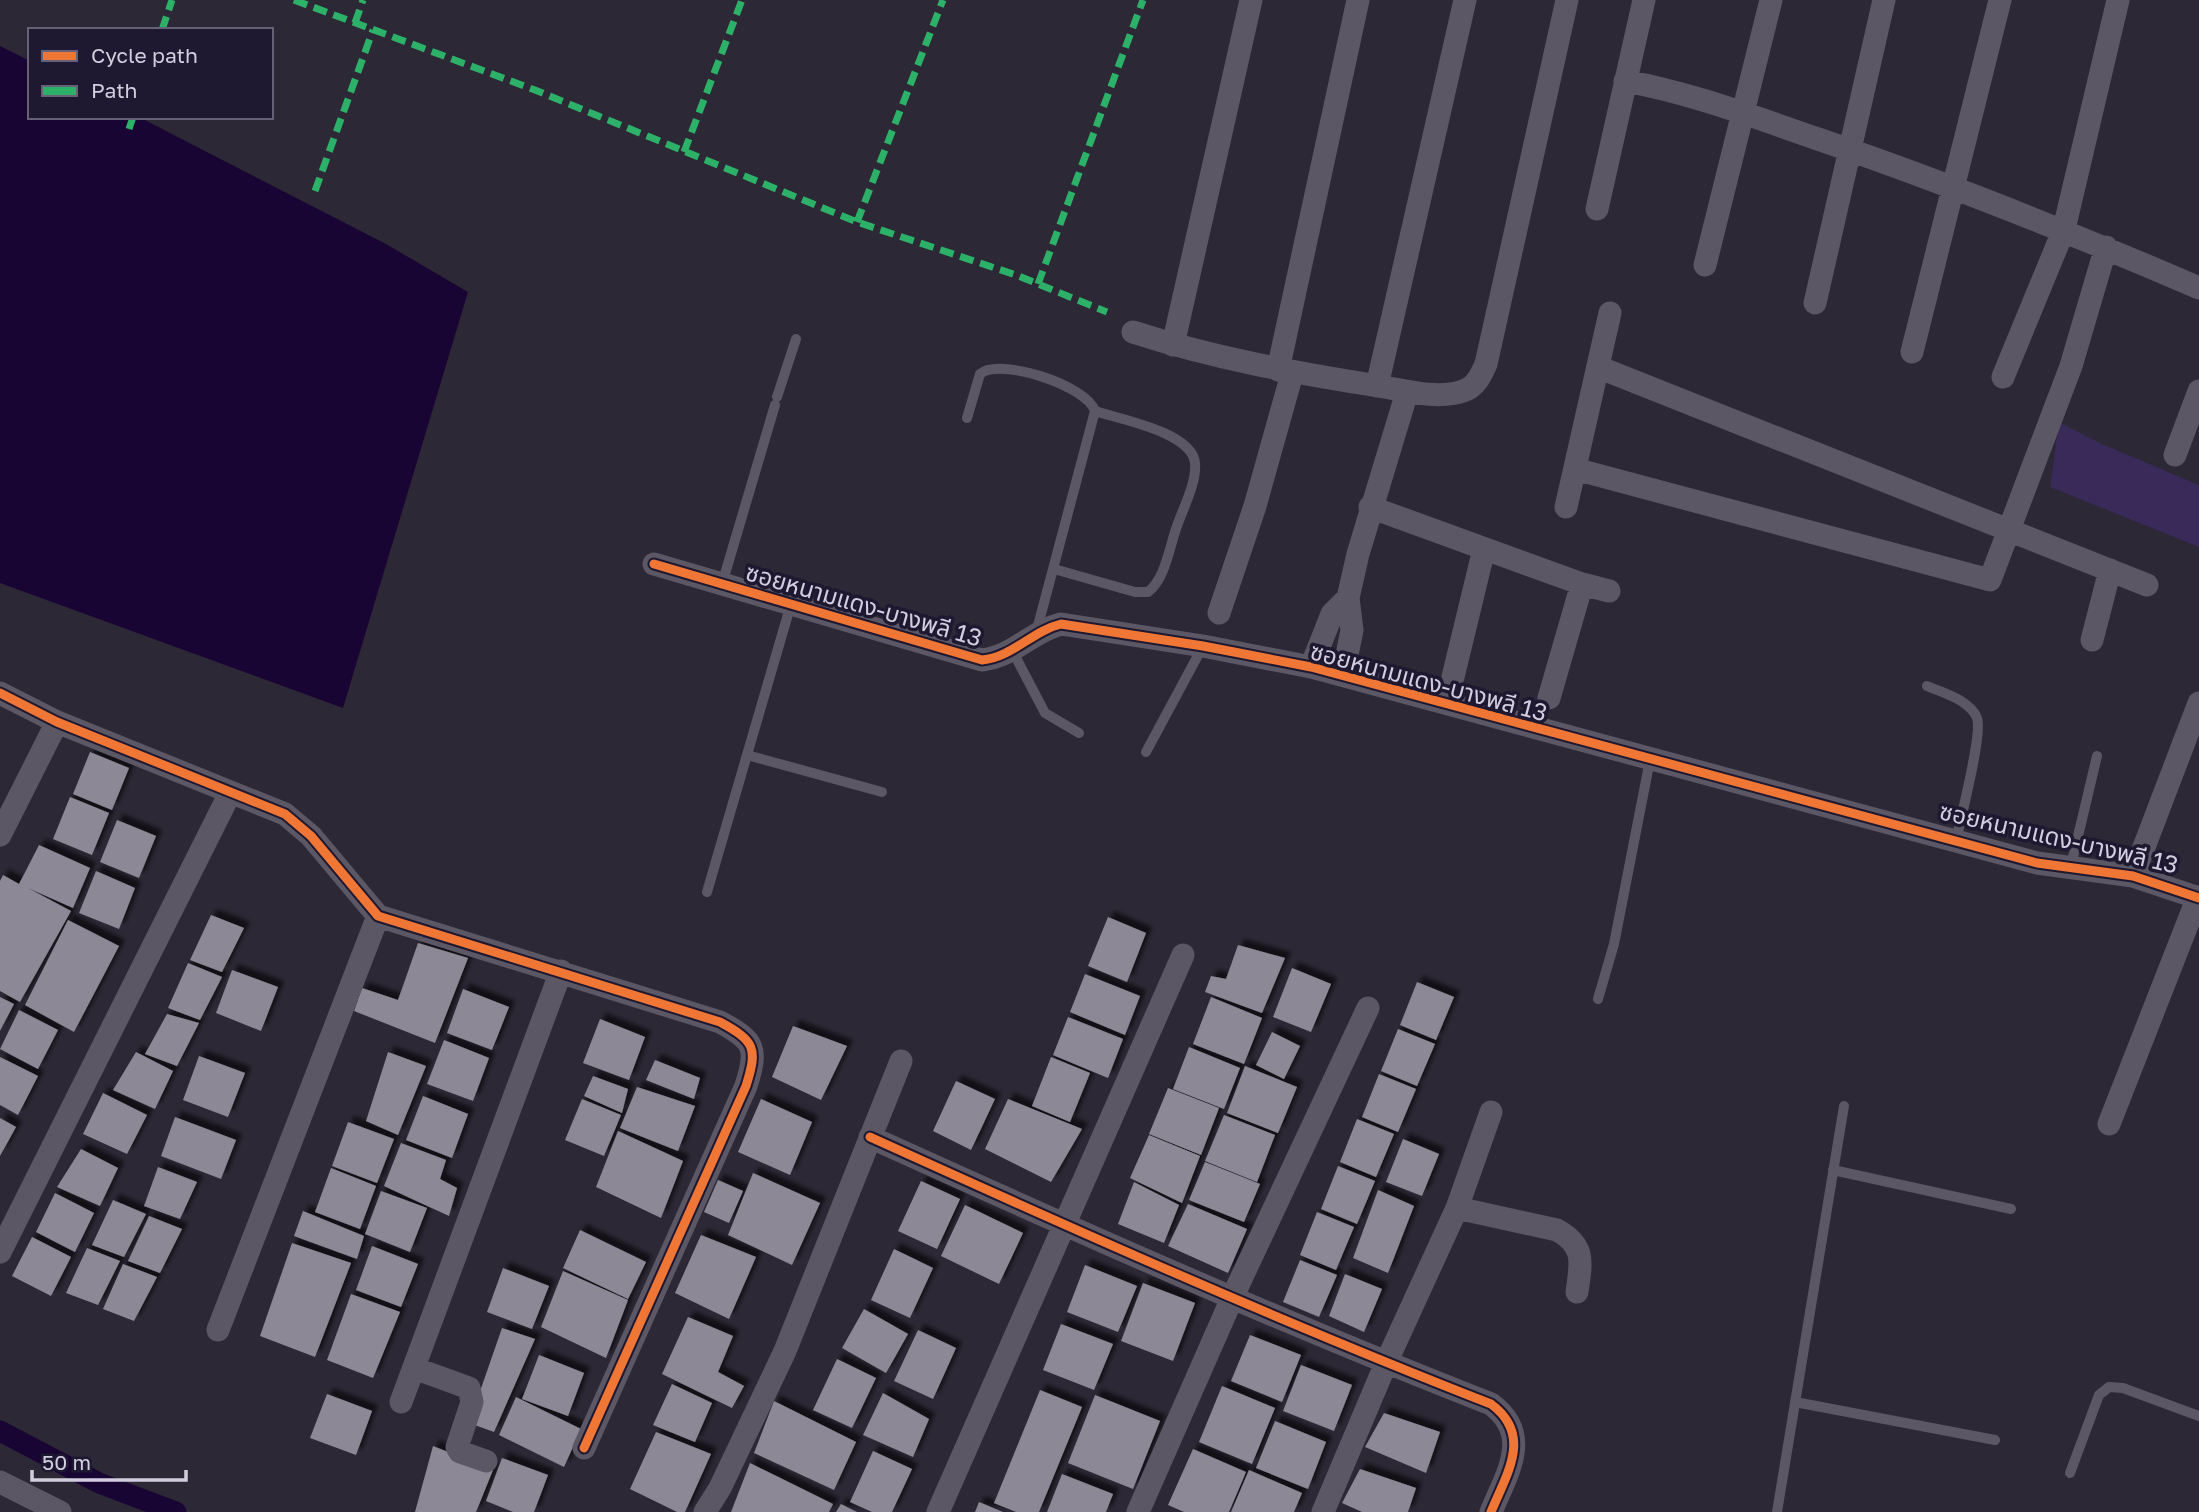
<svg xmlns="http://www.w3.org/2000/svg" width="2199" height="1512" font-family="'Golos Text','Noto Sans Thai',sans-serif">
  <defs>
    <filter id="shadow"><feDropShadow dx="6" dy="-6" stdDeviation="2" flood-color="#0009"/></filter>
  </defs>
  <rect width="100%" height="100%" fill="#2c2835"/>
  <path fill="#392a59" d="M2059 422 2102 444 2199 485V547L2050 487Z"/>
  <path fill="#190534" d="M0 46 30 61V117H139L386 244 468 292 343 708 0 583Z"/>
  <g fill="none" stroke-linecap="round" stroke-linejoin="round">
    <path stroke="#190534" stroke-width="21" d="M0 1431 99 1483 176 1512"/>
  </g>
  <path fill="#8c8895" filter="url(#shadow)" d="M90 752 129 768 112 810 73 794Z
    M70 797 109 813 92 855 53 839Z
    M117 820 156 836 139 878 100 862Z
    M39 845 90 868 73 908 28 888 71 911 20 1002 0 991V881L3 875 19 884Z
    M96 871 135 888 119 929 79 913Z
    M211 915 244 928 222 972 190 960Z
    M1108 917 1146 933 1127 982 1088 966Z
    M68 920 119 946 74 1032 25 1005Z
    M418 943 468 958 435 1043 354 1011 362 988 398 1000Z
    M1238 945 1285 958 1262 1013 1205 992 1211 976 1226 979Z
    M188 963 222 977 200 1020 168 1008Z
    M1292 968 1331 984 1311 1032 1273 1017Z
    M232 970 278 987 261 1031 216 1013Z
    M1085 974 1140 996 1125 1035 1070 1012Z
    M1417 982 1454 997 1436 1040 1400 1025Z
    M463 989 509 1007 492 1050 447 1033Z
    M0 997 14 1004 0 1031Z
    M1211 997 1262 1018 1244 1064 1193 1044Z
    M19 1010 58 1030 38 1069 0 1049Z
    M167 1014 199 1023 177 1066 145 1054Z
    M1068 1017 1123 1039 1108 1078 1053 1055Z
    M600 1019 645 1037 629 1080 583 1063Z
    M793 1026 847 1046 821 1100 772 1077Z
    M1398 1029 1435 1044 1417 1086 1381 1071Z
    M1272 1032 1300 1046 1284 1079 1256 1065Z
    M444 1040 489 1058 473 1101 427 1084Z
    M1189 1047 1240 1068 1224 1109 1173 1089Z
    M136 1052 173 1071 155 1109 113 1090Z
    M388 1052 426 1066 398 1135 366 1121Z
    M199 1056 245 1073 228 1117 183 1100Z
    M0 1057 38 1076 18 1115 0 1105Z
    M1051 1057 1090 1073 1070 1122 1032 1106Z
    M655 1060 700 1078 694 1099 646 1080Z
    M1245 1066 1297 1087 1278 1133 1227 1113Z
    M1379 1074 1416 1089 1398 1132 1362 1117Z
    M593 1076 628 1089 622 1113 584 1096Z
    M956 1081 995 1099 971 1150 933 1131Z
    M637 1087 695 1106 678 1151 620 1128Z
    M1168 1088 1219 1108 1201 1155 1149 1134Z
    M103 1093 147 1115 127 1154 83 1134Z
    M423 1096 468 1114 452 1158 406 1140Z
    M582 1099 621 1115 604 1156 565 1140Z
    M761 1099 812 1122 790 1175 738 1152Z
    M1008 1099 1082 1129 1051 1182 985 1149Z
    M1224 1115 1275 1135 1257 1182 1205 1161Z
    M175 1117 236 1140 221 1179 161 1156Z
    M0 1118 16 1127 0 1156Z
    M1357 1119 1394 1134 1376 1177 1340 1162Z
    M348 1122 394 1139 377 1183 332 1166Z
    M618 1131 683 1161 661 1218 596 1187Z
    M1149 1135 1200 1156 1182 1203 1130 1178Z
    M1403 1139 1439 1154 1422 1196 1386 1182Z
    M401 1143 446 1160 440 1179 457 1188 449 1216 384 1186Z
    M81 1149 118 1168 100 1206 57 1187Z
    M1205 1162 1260 1184 1244 1222 1189 1200Z
    M1338 1166 1375 1181 1357 1224 1321 1209Z
    M158 1167 197 1182 180 1219 144 1206Z
    M331 1168 376 1186 360 1229 315 1212Z
    M753 1173 820 1203 792 1265 728 1235Z
    M718 1180 743 1191 729 1223 704 1212Z
    M921 1181 960 1199 937 1249 898 1231Z
    M1134 1182 1179 1205 1164 1243 1118 1224Z
    M1378 1190 1414 1206 1388 1273 1353 1258Z
    M381 1191 427 1208 410 1252 365 1234Z
    M55 1193 94 1213 75 1252 36 1232Z
    M113 1200 146 1214 124 1257 92 1245Z
    M1188 1204 1247 1229 1228 1273 1168 1246Z
    M965 1205 1023 1233 999 1284 941 1256Z
    M303 1211 364 1236 357 1259 294 1236Z
    M1317 1212 1354 1227 1336 1270 1300 1255Z
    M149 1216 182 1229 160 1273 128 1261Z
    M580 1230 646 1262 628 1299 563 1268Z
    M701 1235 756 1257 729 1319 675 1293Z
    M32 1237 71 1257 51 1296 12 1276Z
    M292 1243 351 1263 315 1357 260 1336Z
    M372 1246 418 1264 401 1307 356 1290Z
    M87 1248 120 1261 98 1305 66 1293Z
    M894 1249 933 1268 910 1318 871 1300Z
    M1300 1260 1337 1275 1319 1317 1283 1302Z
    M123 1264 157 1277 134 1321 103 1309Z
    M1085 1265 1137 1286 1118 1332 1067 1312Z
    M503 1268 549 1286 532 1329 487 1312Z
    M563 1271 628 1300 606 1358 541 1327Z
    M1345 1274 1382 1289 1364 1332 1329 1316Z
    M1143 1283 1195 1303 1173 1361 1121 1341Z
    M351 1294 400 1312 373 1378 327 1360Z
    M864 1309 908 1334 886 1373 842 1348Z
    M688 1317 733 1336 718 1372 744 1386 732 1408 662 1374Z
    M1061 1324 1113 1344 1094 1390 1043 1370Z
    M502 1328 535 1339 494 1432 469 1423Z
    M918 1330 956 1348 933 1399 894 1381Z
    M1250 1335 1301 1355 1282 1402 1231 1381Z
    M539 1355 584 1373 568 1416 522 1399Z
    M837 1359 876 1378 852 1428 813 1410Z
    M1301 1365 1352 1385 1334 1431 1283 1411Z
    M672 1384 712 1403 695 1442 653 1425Z
    M1222 1386 1275 1408 1252 1464 1199 1442Z
    M1040 1390 1082 1407 1039 1512H1016L994 1503Z
    M883 1393 929 1419 913 1457 863 1435Z
    M327 1394 372 1411 356 1455 310 1438Z
    M1095 1395 1160 1421 1133 1489 1068 1463Z
    M516 1397 581 1429 564 1467 499 1435Z
    M774 1401 856 1442 834 1490 754 1453Z
    M1384 1413 1440 1432 1426 1473 1365 1447Z
    M1275 1421 1326 1442 1308 1489 1256 1468Z
    M656 1432 711 1454 685 1512H677L630 1489Z
    M433 1446 493 1470 476 1512H415Z
    M1193 1449 1246 1472 1229 1512H1184L1168 1505Z
    M873 1451 912 1469 892 1512H872L850 1502Z
    M502 1458 548 1475 534 1512H513L486 1501Z
    M750 1463 833 1504 829 1512H731Z
    M1360 1469 1416 1488 1408 1512H1362L1342 1503Z
    M1249 1470 1302 1493 1294 1512H1231Z
    M1062 1474 1113 1494 1106 1512H1047Z
    M979 1502 1003 1512H975Z
    M841 1504 857 1512H836Z"/>
  <g fill="none" stroke-linecap="round" stroke-linejoin="round">
    <path stroke="#5b5765" stroke-width="10" d="M777 397 796 339
      M967 418 980 374C999 357 1086 385 1095 411L1036 633
      M1054 569 1135 592H1148C1165 579 1169 549 1176 529 1182 510 1197 483 1195 463 1192 432 1119 419 1095 411
      M722 584 775 405
      M1012 650 1045 713 1079 733
      M1927 686C1943 693 1970 700 1977 718 1983 734 1960 820 1956 841
      M1146 752 1203 646
      M747 755 882 792
      M2070 870 2097 756
      M707 892 791 604
      M1598 999 1614 944 1650 760
      M1833 1170 2011 1209
      M1795 1402 1995 1440
      M2070 1473 2099 1395 2109 1387 2123 1388 2199 1416
      M1777 1512 1844 1106"/>
    <path stroke="#5b5765" stroke-width="23" d="M1625 81C1692 93 1754 117 1818 139 1947 183 2074 234 2199 288
      M1597 209 1644 0
      M1705 265 1771 0
      M1815 303 1884 0
      M1133 332C1213 358 1295 373 1378 386 1403 390 1438 400 1463 391 1476 387 1481 375 1486 364L1567 0
      M1173 345 1251 0
      M1912 352 2000 0
      M1598 367 2147 585
      M1278 370 1358 0
      M2003 377 2064 229 2118 0
      M1377 386 1465 0
      M2175 455 2199 391
      M1575 469 1990 580 2071 366 2106 247
      M1370 507 1582 584 1609 591
      M1566 507 1610 313
      M654 564 982 660C1013 657 1032 631 1061 624L1203 646 1311 667 2037 863 2133 876 2199 898
      M1219 613 1255 506 1292 374
      M2092 640 2110 570
      M1311 667 1332 614 1348 598
      M1343 675 1352 630 1348 598 1358 554 1407 392
      M1453 677 1484 549
      M0 693 57 722 285 814 311 836 378 916 720 1022C755 1041 758 1048 746 1086L584 1448
      M1549 698 1582 584
      M0 835 57 722
      M2133 876 2199 703
      M2109 1124 2198 897
      M870 1137C1075 1230 1281 1322 1491 1404 1533 1435 1507 1473 1491 1512
      M1457 1208 1557 1230C1586 1246 1581 1263 1577 1292
      M0 1252 230 793
      M218 1330 378 916
      M414 1368 469 1388 472 1402 457 1447 460 1452 486 1461
      M401 1402 561 971
      M0 1482 60 1512
      M705 1512 720 1488 785 1351 901 1061
      M938 1512 1183 955
      M1138 1512 1233 1296 1368 1008
      M1323 1512 1386 1363 1457 1208 1491 1112"/>
    <path stroke="#2db169" stroke-width="7" stroke-dasharray="14 7" stroke-linecap="butt" d="M294 0 535 90 857 222 1016 275 1107 312
      M355 23 363 0
      M162 30 172 0
      M129 129 133 117
      M684 152 742 0
      M315 191 373 30
      M857 222 943 0
      M1038 284 1143 0"/>
    <g stroke="#1f1831" stroke-width="13">
      <path id="cycleway" d="M654 564 982 660C1013 657 1032 631 1061 624L1203 646 1311 667 2037 863 2133 876 2199 898
        M0 693 57 722 285 814 311 836 378 916 720 1022C755 1041 758 1048 746 1086L584 1448
        M870 1137C1075 1230 1281 1322 1491 1404 1533 1435 1507 1473 1491 1512"/>
    </g>
    <use href="#cycleway" stroke="#f07635" stroke-width="9"/>
  </g>
  <g text-anchor="middle" dominant-baseline="central" stroke-width="7" stroke-linejoin="round" paint-order="stroke">
    <g font-size="24" fill="#d2cedf" stroke="#1f1831">
      <text transform="translate(864 604) rotate(16)">ซอยหนามแดง-บางพลี 13</text>
      <text transform="translate(1429 681) rotate(15)">ซอยหนามแดง-บางพลี 13</text>
      <text transform="translate(2059 837) rotate(13)">ซอยหนามแดง-บางพลี 13</text>
    </g>
  </g>
  <rect x="28" y="28" width="245" height="91" fill="#1f1831" stroke="#676177" stroke-width="2"/>
  <rect x="42" y="51" width="35" height="10" fill="#f07635" stroke="#676177" stroke-width="2"/>
  <text x="91" y="63" font-size="21" fill="#d2cedf">Cycle path</text>
  <rect x="42" y="86" width="35" height="10" fill="#2db169" stroke="#676177" stroke-width="2"/>
  <text x="91" y="98" font-size="21" fill="#d2cedf">Path</text>
  <path d="M32 1470v10h154v-10" fill="none" stroke="#d2cedf" stroke-width="3.5"/>
  <text x="42" y="1470" font-size="21" fill="#d2cedf" stroke="#1f1831" stroke-width="5" paint-order="stroke">50 m</text>
</svg>
